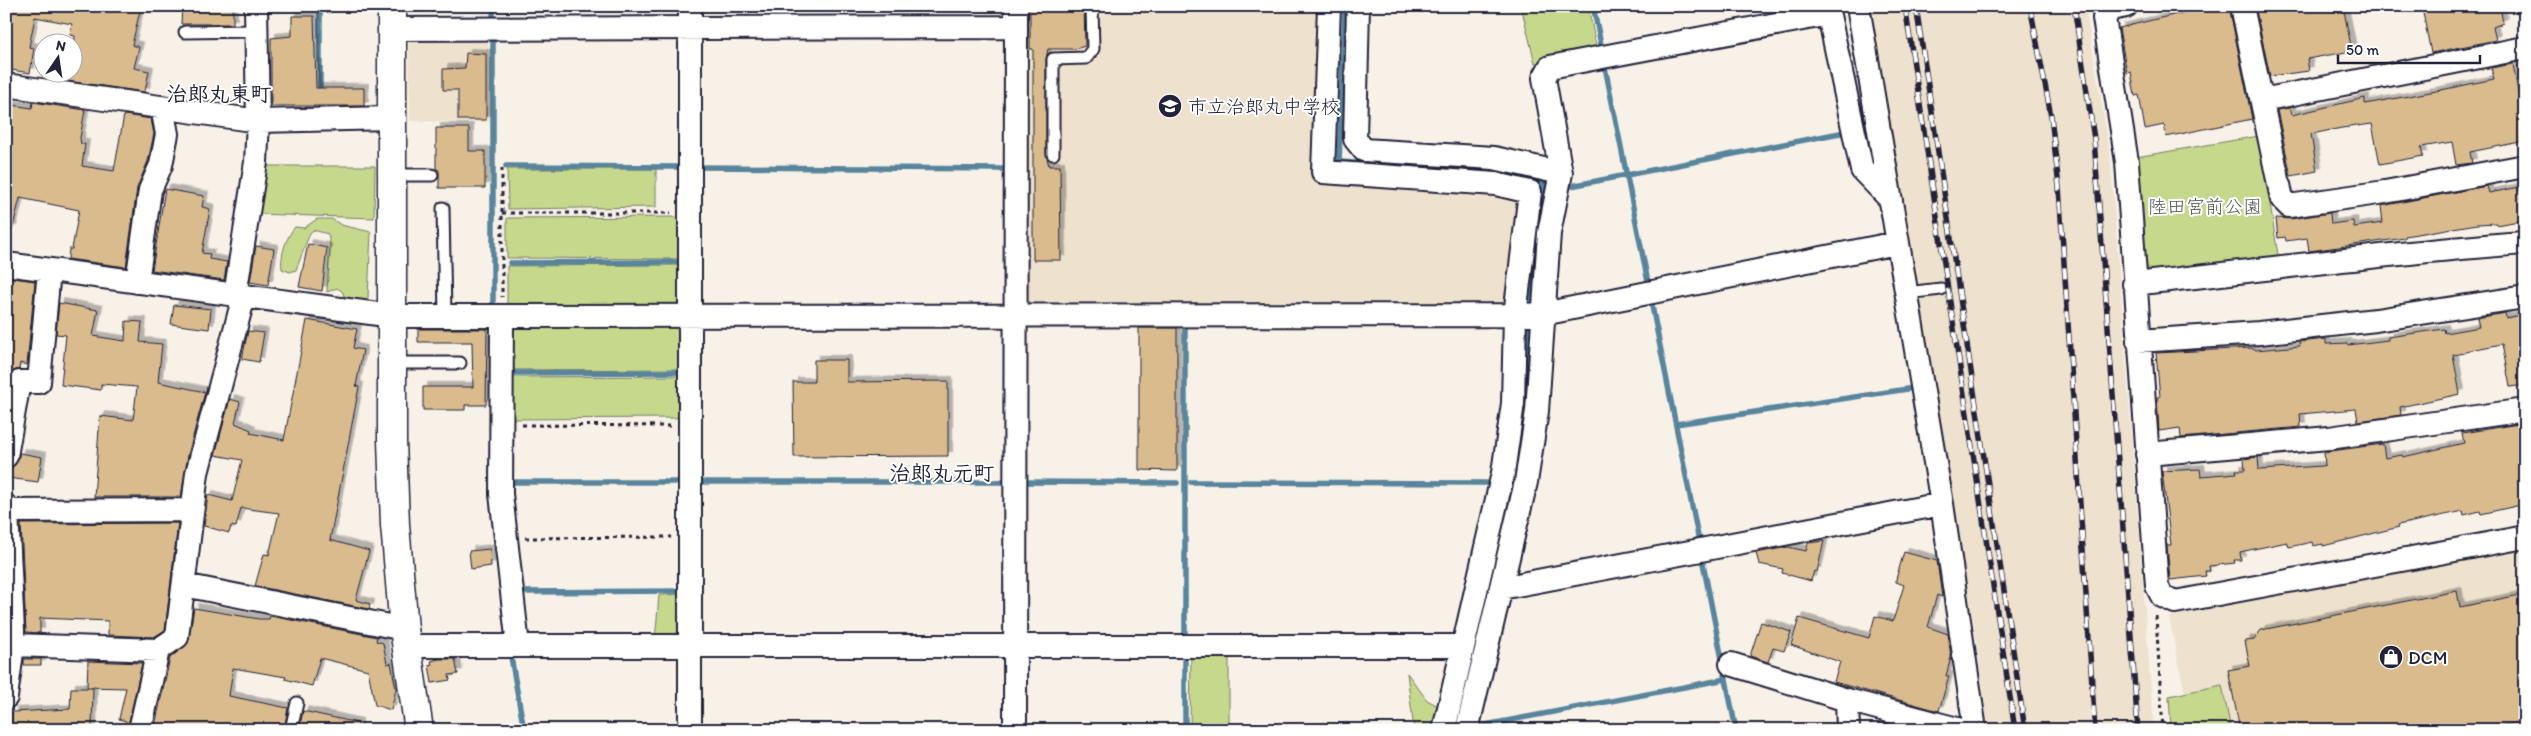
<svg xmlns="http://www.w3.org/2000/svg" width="2531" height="736" font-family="Itim,'Klee One',sans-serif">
  <defs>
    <filter id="shadow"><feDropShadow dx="4.5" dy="-4.5" stdDeviation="0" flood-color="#0004"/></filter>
  </defs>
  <rect width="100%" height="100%" fill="#f7f1e8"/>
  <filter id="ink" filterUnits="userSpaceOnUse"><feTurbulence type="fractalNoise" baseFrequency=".02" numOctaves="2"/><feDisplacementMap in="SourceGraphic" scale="10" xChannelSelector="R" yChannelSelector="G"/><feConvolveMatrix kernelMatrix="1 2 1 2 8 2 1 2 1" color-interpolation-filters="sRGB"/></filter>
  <g filter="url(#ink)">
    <path fill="#eee1cd" d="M1021 6H1323L1314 178 1522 198 1511 294 1500 307 1031 309 1022 298Z
      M1870 6H2085L2110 153 2154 730H1988L1977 644 1934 382 1928 383Z
      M488 34 489 122 410 121 409 43 418 35Z
      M2525 545V730H2231L2222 685 2185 693 2169 617Z"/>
    <path fill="#c6d88c" stroke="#747d64" d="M1521 6H1588L1597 50 1535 63Z
      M2259 136 2279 261 2156 272 2145 266 2136 157Z
      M263 166H375L374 218 255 214Z
      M507 169H656V207L508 209Z
      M676 217 682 224V259L507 258V218Z
      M317 219H332L341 225 371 232 368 298 363 301 344 296 342 291 337 288 327 292 330 245 328 234 313 230 310 233 296 270 290 272 282 269C280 256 286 237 295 227L304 228Z
      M683 265V298L675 307 507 306V266Z
      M507 325H672L685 334V369L507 370Z
      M684 376 685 409 676 418 507 419V377Z
      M685 594V635L655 641 659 595Z
      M1191 653 1229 654V730H1190Z
      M1407 673 1427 700 1442 708 1437 730H1414Z
      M2222 685 2231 730H2171L2169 696Z"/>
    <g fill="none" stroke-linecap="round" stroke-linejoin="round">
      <path stroke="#58849c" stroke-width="5.5" d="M493 6V19
        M1345 6 1339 162 1489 171 1503 174
        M1593 6 1602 49
        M493 36V302
        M1605 67 1648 282
        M320 109V6
        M506 166 680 167
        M699 167 1004 169
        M1527 180 1544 184 1537 221
        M1571 186 1845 132
        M510 263 679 262
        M1651 301 1699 541
        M1529 311 1533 255
        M511 373 678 372
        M1522 416 1529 320
        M1676 424 1914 388
        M507 482H680
        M697 482H1006
        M1024 482 1177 483
        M1191 482 1486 483
        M1702 558 1736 730
        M518 592 681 591
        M1185 638V326
        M1185 656V730
        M511 657 524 730
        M1480 726 1726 679
        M1456 730 1466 686"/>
    </g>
    <path fill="#d9bb8d" stroke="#22223b" filter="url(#shadow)" d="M8 6H141L132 45 139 47 134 68 149 71 145 92 68 81 70 72H72L75 36 70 35 72 24 35 17 29 47 34 48 30 73 6 69Z
      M182 6H233V24H181Z
      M1030 6H1084L1085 46 1075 49H1048L1046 59V154L1049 166H1060L1061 260H1033V49H1030Z
      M2193 6H2229L2252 119 2166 137 2164 125 2145 129 2139 95 2135 96 2131 72 2127 73 2119 28 2194 10Z
      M2255 6H2343L2352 51 2307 59 2309 71 2270 76Z
      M2431 6H2500L2503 23 2493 27 2496 40 2431 53 2422 8Z
      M292 16H314L316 88H364V106H271V38L292 36Z
      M466 53 486 54V120H458V90H443V69L465 68Z
      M2513 64 2521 109 2525 108V141L2470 152 2472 163 2456 165 2452 142 2421 147 2423 156 2380 164 2372 124 2342 128 2311 134 2317 171 2291 176 2277 110 2290 108 2292 115 2365 98V104L2436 91 2494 79 2491 68Z
      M33 102 85 110 80 138 81 144H85L82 166 114 171 124 115 151 119 154 134 148 161 137 188 126 267 68 259 69 249H72L79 210 20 198 12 230H6V104L32 108Z
      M436 128H469V151H485V188H439V170L436 169Z
      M2487 186 2489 193 2520 187V191L2525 190V220L2496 225V223L2477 224 2405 236V238L2309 251 2307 238 2286 241 2285 237 2278 238 2276 218 2291 219 2330 213 2331 224 2353 221 2354 227 2383 223 2381 206Z
      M165 189 204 196 202 207 210 209 202 253 210 254 209 259 227 262 224 280 152 270Z
      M308 244 327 248 322 291 299 287Z
      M256 246 274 249 268 285 250 282Z
      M6 277 35 281 27 365 20 363 19 369 13 371 6 379Z
      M59 303 98 310 93 336 125 341 126 321 142 322 140 342 162 344 158 382 205 392 188 455 181 497H94L100 416 133 420 137 387 101 384V390L61 385 66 335 56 334Z
      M174 305 211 309 209 329 171 324Z
      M2505 313 2506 318 2525 314V385L2510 387 2502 344 2465 351V353L2453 355 2460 394 2400 407 2401 415 2358 421 2356 409 2300 414 2301 427 2181 438 2180 428 2159 431 2157 397H2160L2156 353 2253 348 2256 350 2300 346 2299 342 2326 339V344L2347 343 2348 345 2388 340V337L2444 329 2445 333 2479 327 2477 318Z
      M307 320 357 329 353 348 363 350 356 386 359 387 330 540 369 551 356 600 370 604 369 609 255 586 264 554 269 555 279 513 241 508 236 527 231 526 229 533 204 526 208 495 232 501 242 460 215 455 230 399 240 402 235 423 251 430 250 433 284 440Z
      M1139 328H1177V471L1139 470Z
      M418 329H487L486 405H465V410H423V387H473L472 342H418Z
      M248 331 264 333 259 362 242 359Z
      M814 360H847V382L948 381V456L794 457 793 382H814Z
      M2519 424 2520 430H2525V504L2481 514 2480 511 2464 515 2463 511 2398 525 2399 527 2323 546V544L2313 546 2312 542 2289 547 2287 542 2240 552 2241 560H2234L2235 563 2209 566 2210 571H2205L2206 576 2170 580 2167 545H2171L2162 471 2200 469 2201 476 2237 473 2236 470H2245L2244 459 2258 457 2259 470 2322 466 2325 465 2324 452 2383 444 2385 458 2402 455 2403 457 2464 443 2462 433Z
      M20 453 42 457 38 482 8 478 10 468 16 464Z
      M178 523 165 630 154 637 108 635V621L40 618V633L26 632 21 524Z
      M1824 541 1817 572 1814 571 1811 581 1782 573 1783 569 1759 564 1756 553 1788 547 1806 551 1808 543Z
      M490 549 491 566 471 569 469 551Z
      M1904 552 1937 561 1942 597 1937 595 1928 627 1948 634 1951 657 1946 676H1949L1939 711 1834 682 1840 662 1791 645 1799 618 1869 638 1875 616 1893 621 1904 585 1896 582V579Z
      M2457 591 2460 607 2525 594V721L2480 730H2240L2228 670 2250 666 2245 641 2254 640 2261 630Z
      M194 608 259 619H269L270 616 377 637 376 641 383 643 387 664 391 663 396 689 391 710 375 705 368 670 320 658 312 686 285 679 286 677 233 668 229 696 288 708 284 730H249L228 725 227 730H154L170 658 188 643Z
      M1761 622 1791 632 1784 651 1773 648 1768 662 1750 656Z
      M24 659H41V665H24Z
      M439 659H455L458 674 449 675 450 680 432 683 429 665 432 664 431 661Z
      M88 661 142 663 127 730H124L126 721 119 719 126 688 87 687Z
      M71 688H93L92 730H12V712L70 709Z
      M303 711 358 723V730H299Z"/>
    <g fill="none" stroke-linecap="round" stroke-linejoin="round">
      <g stroke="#22223b" stroke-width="15">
        <path id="lane" d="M185 32 257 31
          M1053 154V59L1086 58 1093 49 1092 6
          M392 175H432
          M443 208 445 316
          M1906 293 1941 289
          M392 363H460
          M291 730 297 703"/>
      </g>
      <g stroke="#22223b" stroke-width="26">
        <path id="street" d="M1329 6 1323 172 1496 184 1530 192 1515 315 1513 403 1503 473 1444 730
          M1358 6 1355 139 1364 150 1494 158 1561 173 1549 233 1537 411 1526 482 1467 730
          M1827 6 1862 170 1891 200
          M1858 6 1942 504 1975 730
          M2126 6 2111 9 2104 18 2127 162 2157 586 2162 596 2175 602 2525 537
          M2242 6 2282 199 2289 206 2385 192 2525 166
          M392 29 1016 27
          M6 85 258 121 392 118
          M2262 100 2525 48
          M1561 173 1544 78 1550 67 1829 14
          M6 264 393 316 1521 315 1543 314 1897 243
          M137 282 150 190 161 165 167 134 162 107
          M2134 284C2264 270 2394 252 2525 243
          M235 295 256 162 258 121 256 6
          M502 316 501 494 518 646
          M2138 341 2259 333 2376 320 2525 297
          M2147 454 2329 438 2525 410
          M6 456 19 382H39L49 270
          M6 506 7 511 192 510
          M7 511 13 631
          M184 585 404 629
          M1501 588 1942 504
          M6 631H13V645L158 650 177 637 197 473 244 296
          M407 646H1462
          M1731 664 1847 700
          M6 697 13 645
          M140 730 158 650
          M690 730V6
          M1015 730 1016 6
          M1848 730 1847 700 1961 730"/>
      </g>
      <g stroke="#22223b" stroke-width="31">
        <path id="secondary" d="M392 6V440L395 525 404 629 419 730"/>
      </g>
      <path stroke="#22223b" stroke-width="3" stroke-dasharray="4 4" stroke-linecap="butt" d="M502 168V297
        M502 213H671
        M522 425 671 426
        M525 538 671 537
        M2156 616 2163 730"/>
      <use href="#lane" stroke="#fff" stroke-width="11"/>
      <use href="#street" stroke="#fff" stroke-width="22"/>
      <use href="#secondary" stroke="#fff" stroke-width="28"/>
      <g stroke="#22223b" stroke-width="5.5">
        <path id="rail" d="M1905 6 2015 730
          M1916 6 2025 730
          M2030 6 2051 116 2059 187 2095 730
          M2074 6 2094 139 2138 730"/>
      </g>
      <use href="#rail" stroke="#fff" stroke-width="4" stroke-dasharray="11" stroke-linecap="butt"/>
    </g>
  </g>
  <defs>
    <g id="school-disc" transform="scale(1.25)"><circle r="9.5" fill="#22223b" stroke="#fff"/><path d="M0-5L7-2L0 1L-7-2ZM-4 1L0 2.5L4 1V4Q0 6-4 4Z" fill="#fff"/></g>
    <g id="shop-disc" transform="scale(1.25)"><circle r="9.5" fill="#22223b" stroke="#fff"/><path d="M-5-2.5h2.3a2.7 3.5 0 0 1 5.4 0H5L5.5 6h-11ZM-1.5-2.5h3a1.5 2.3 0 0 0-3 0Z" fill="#fff"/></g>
  </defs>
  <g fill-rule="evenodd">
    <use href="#school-disc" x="1170" y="106"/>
    <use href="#shop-disc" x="2391" y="657"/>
  </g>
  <g text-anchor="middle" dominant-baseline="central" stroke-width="4" stroke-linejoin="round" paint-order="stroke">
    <g font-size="19" fill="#22223b" stroke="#fff" text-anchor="start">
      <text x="1188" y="106">市立治郎丸中学校</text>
      <text x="2408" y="657">DCM</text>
    </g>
    <g font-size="19" fill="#535953" stroke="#fff">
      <text x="2205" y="206">陸田宮前公園</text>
    </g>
    <g font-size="21" font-weight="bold" fill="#22223b" stroke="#fff">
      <text x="219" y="93">治郎丸東町</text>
      <text x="942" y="472">治郎丸元町</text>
    </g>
  </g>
  <rect width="2531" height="736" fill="none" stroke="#fff" stroke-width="25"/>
  <rect x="12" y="12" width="2506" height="711" fill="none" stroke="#22223b" stroke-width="2" filter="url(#ink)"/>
  <g transform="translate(58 58) rotate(13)"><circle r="24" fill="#ffffff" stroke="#a7a7b1"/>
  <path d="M0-4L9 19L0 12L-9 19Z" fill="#22223b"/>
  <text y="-8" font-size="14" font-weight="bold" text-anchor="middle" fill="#22223b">N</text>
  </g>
  <path d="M2338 55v8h142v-8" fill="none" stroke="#22223b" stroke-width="2.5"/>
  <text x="2346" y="55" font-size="15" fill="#22223b" stroke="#ffffff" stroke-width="4" paint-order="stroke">50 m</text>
</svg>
